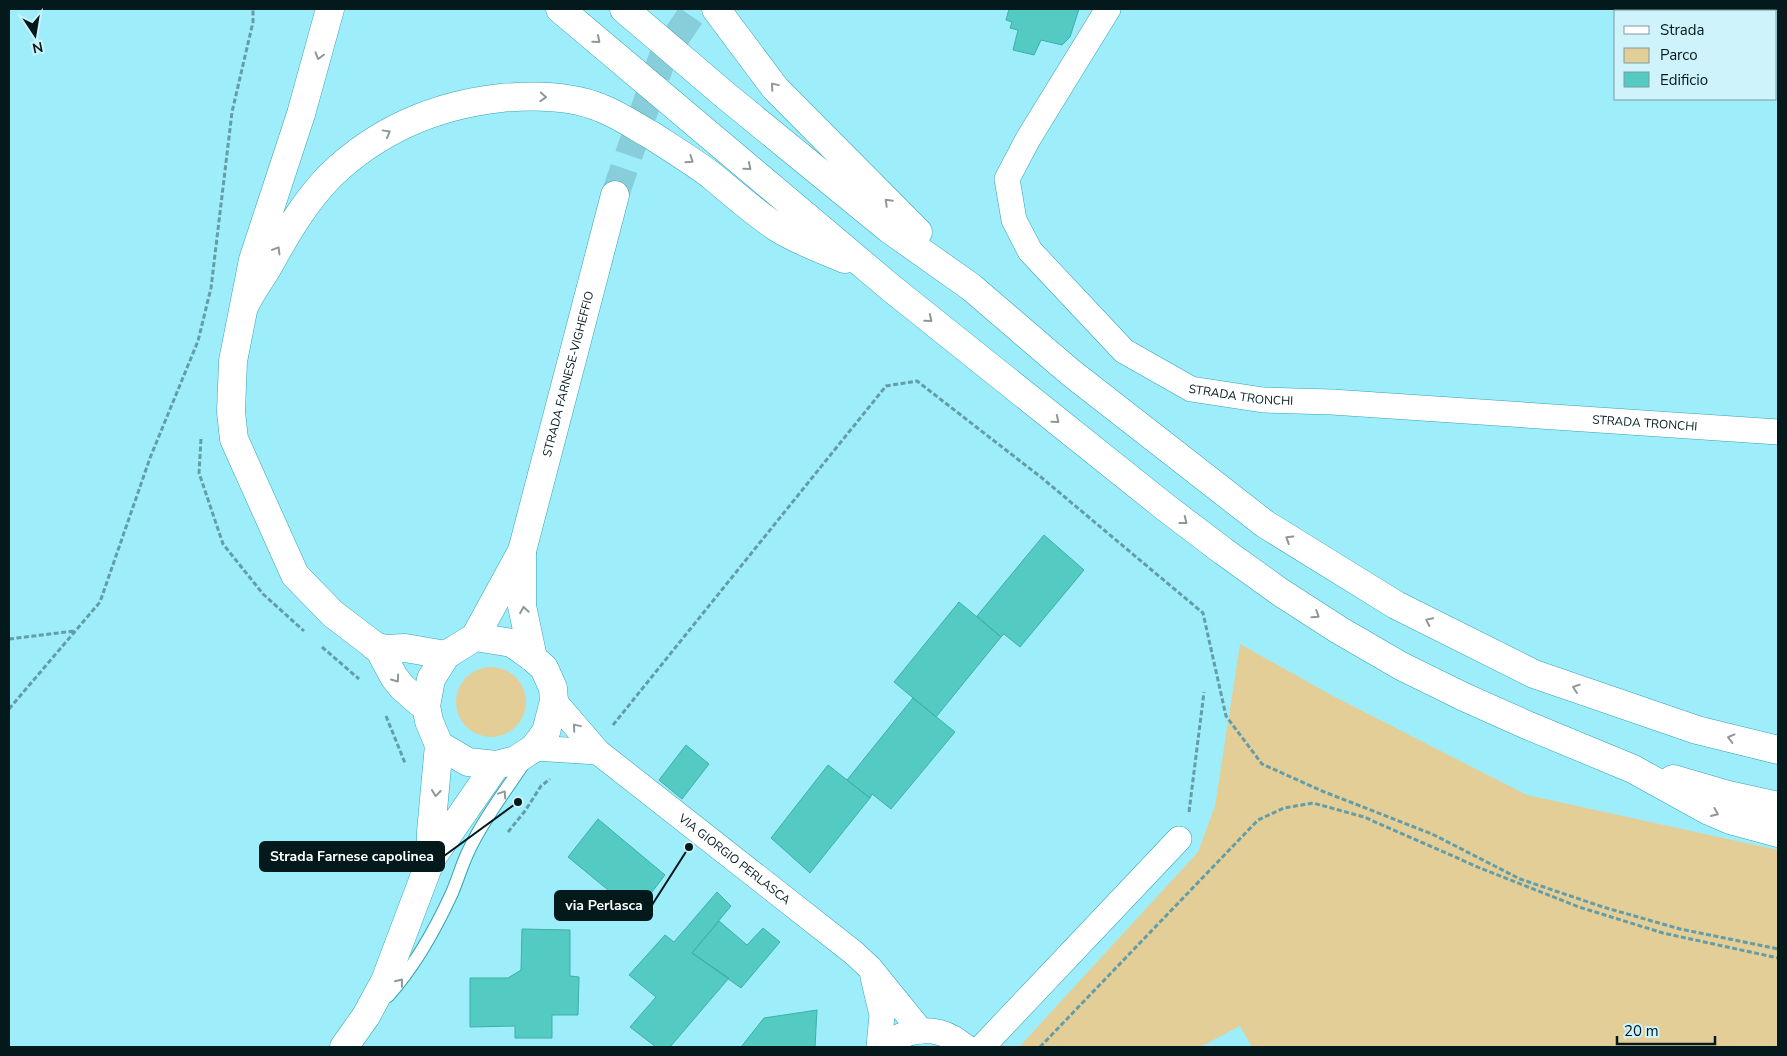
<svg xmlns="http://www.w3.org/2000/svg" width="1787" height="1056" font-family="'Nunito Sans',sans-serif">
  <rect width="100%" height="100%" fill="#9eedfb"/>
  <path fill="#e4ce97" d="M1240 644 1333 696 1527 795 1778 850V1047H1252L1240 1026 1200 1047H1019L1198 852 1215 806Z
    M456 702a35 35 0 1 1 70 0a35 35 0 1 1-70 0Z"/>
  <path fill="#53cac2" stroke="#3fafa8" d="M1009 9H1079L1070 37 1062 45 1041 40 1034 55 1013 50 1018 30 1010 28 1012 22 1006 20Z
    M1044 535 1084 570 1020 647 1004 634 1001 637 977 616Z
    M959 602 1001 637 936 717 894 682Z
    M913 698 955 732 891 809 872 794 870 798 847 780Z
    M686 745 709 764 682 799 659 780Z
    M828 765 870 798 810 873 771 838Z
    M598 819 665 875 636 913 568 857Z
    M717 892 731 906 692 953 729 978 670 1047H656L630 1027 656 997 629 975 665 935 674 942Z
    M719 921 747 945 763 928 780 942 741 988 692 953Z
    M522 929 570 930V976L579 977 578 1015H552V1038H515V1026L470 1027V978H508L521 970Z
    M817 1010 815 1047H741L764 1018Z"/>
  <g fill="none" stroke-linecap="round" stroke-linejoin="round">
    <path stroke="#87cdda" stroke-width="28" stroke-dasharray="28 14" stroke-linecap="butt" d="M615 195 663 56 695 9"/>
    <g stroke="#34a3b4" stroke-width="14">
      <path id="service" d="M388 996C415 966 435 930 452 893 458 879 462 864 469 850 484 818 507 789 526 760"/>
    </g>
    <g stroke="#34a3b4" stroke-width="26">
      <g id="minor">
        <path id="s1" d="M1108 9 1028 139 1007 179 1014 220 1030 251 1124 351 1191 389 1263 400 1332 402 1778 432"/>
        <path id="s2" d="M554 701 598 752 854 953 870 968 921 1031"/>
        <path d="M534 748 598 752"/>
        <path d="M873 977 882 1015 879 1047"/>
        <path d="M886 1047C902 1029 932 1026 953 1038 957 1040 961 1044 966 1047"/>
        <path d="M982 1047 1179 839"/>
      </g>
    </g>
    <g stroke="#34a3b4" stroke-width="29">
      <g id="tertiary">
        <path d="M522 553V606L533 658"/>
        <path id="s3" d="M475 637 522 551 615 195"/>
        <path d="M475 637 512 643 533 658 544 668 553 688 554 701 546 732 534 748 516 760 496 765 468 762 439 745 429 721 426 706 431 679 446 655Z"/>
        <path d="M431 859V832L439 745"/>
        <path d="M344 1047 366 1016 385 981 431 859 496 765"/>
      </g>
    </g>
    <g stroke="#34a3b4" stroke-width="29">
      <path id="trunk" d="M330 9 301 114 253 260 233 361 231 412 234 439 295 575 333 614 379 649 394 677 402 687 419 702 426 706
        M560 9 891 288 1165 507 1223 551 1280 592 1339 630 1401 666 1464 697 1529 726 1633 769 1709 811 1730 820 1778 833
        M624 9 725 95 889 229 971 287 1070 372 1265 524 1396 605 1534 674 1697 730 1778 750
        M716 9 775 88 918 232
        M244 307C251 292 261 279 269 265 286 234 306 200 331 175 378 130 437 105 501 98 534 95 570 95 601 108 619 115 635 126 651 135 671 148 692 161 711 175 732 193 753 211 776 227 798 241 821 249 845 259
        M374 646 386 649 405 648 446 655
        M1673 779 1728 795 1778 806"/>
    </g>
    <path stroke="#639da7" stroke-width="3" stroke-dasharray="5 2.5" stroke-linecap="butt" d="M201 439 199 473 223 544 263 594 304 631
      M9 639 74 631
      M322 647 359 679
      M9 709 100 602 150 458 198 341 211 288 232 112 253 22V9
      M386 716 405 763
      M613 725 886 386 917 381 1042 478 1203 613 1226 716 1262 764 1322 791 1432 834 1520 879 1603 907 1680 929 1778 949
      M1189 812 1204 692
      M508 832 525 811 541 786 550 779
      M1040 1047 1258 820 1284 808 1313 803 1364 817 1480 868 1579 907 1663 933 1778 958"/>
    <use href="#service" stroke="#fff" stroke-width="12"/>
    <use href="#minor" stroke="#fff" stroke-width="25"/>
    <use href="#tertiary" stroke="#fff" stroke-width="28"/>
    <use href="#trunk" stroke="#fff" stroke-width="28"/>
  </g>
  <defs><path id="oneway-chevron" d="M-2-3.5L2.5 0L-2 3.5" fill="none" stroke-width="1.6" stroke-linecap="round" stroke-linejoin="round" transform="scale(1.25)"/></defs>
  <g stroke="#8e9899">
    <use href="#oneway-chevron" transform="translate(597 40) rotate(40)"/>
    <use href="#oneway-chevron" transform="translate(319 56) rotate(106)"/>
    <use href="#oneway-chevron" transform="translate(774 86) rotate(-130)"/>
    <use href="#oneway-chevron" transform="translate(543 97) rotate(3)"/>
    <use href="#oneway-chevron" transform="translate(387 133) rotate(-29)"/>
    <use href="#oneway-chevron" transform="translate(690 160) rotate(35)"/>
    <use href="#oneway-chevron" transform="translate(748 167) rotate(40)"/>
    <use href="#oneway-chevron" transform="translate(888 202) rotate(-135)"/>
    <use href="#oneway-chevron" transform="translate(277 250) rotate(-59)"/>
    <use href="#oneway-chevron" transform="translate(929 319) rotate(39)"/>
    <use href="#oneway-chevron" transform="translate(1056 420) rotate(39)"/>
    <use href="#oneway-chevron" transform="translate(1184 521) rotate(38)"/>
    <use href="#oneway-chevron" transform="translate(1289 539) rotate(-148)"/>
    <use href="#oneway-chevron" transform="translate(524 610) rotate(-99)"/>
    <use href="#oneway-chevron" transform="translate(1316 615) rotate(33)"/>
    <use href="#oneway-chevron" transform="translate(1429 621) rotate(-154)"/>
    <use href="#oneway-chevron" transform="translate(396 679) rotate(54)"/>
    <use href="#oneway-chevron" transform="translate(1576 688) rotate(-161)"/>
    <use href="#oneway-chevron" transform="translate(576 727) rotate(-130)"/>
    <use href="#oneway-chevron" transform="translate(1731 738) rotate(-166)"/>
    <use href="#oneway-chevron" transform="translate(436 793) rotate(96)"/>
    <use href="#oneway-chevron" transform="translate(503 794) rotate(-56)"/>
    <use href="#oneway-chevron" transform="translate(1715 813) rotate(24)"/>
    <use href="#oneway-chevron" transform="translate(400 982) rotate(-52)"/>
  </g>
  <g text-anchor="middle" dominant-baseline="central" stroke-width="4.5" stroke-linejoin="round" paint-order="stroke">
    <g font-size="12" fill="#03191c" stroke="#cef3fa">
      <text stroke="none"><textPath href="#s3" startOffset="281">STRADA FARNESE-VIGHEFFIO</textPath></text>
      <text stroke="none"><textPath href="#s1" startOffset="539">STRADA TRONCHI</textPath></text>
      <text stroke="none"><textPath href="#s1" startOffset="944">STRADA TRONCHI</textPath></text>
      <text stroke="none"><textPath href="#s2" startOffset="241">VIA GIORGIO PERLASCA</textPath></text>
    </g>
  </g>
  <path fill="none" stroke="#03191c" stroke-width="2" d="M518 802L444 856M689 847L652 905"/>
  <g fill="#03191c" stroke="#cef3fa" stroke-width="2">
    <circle cx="518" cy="802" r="5"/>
    <circle cx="689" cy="847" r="5"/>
  </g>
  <g fill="#03191c" stroke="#03191c" stroke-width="2">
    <rect x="260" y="842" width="184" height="29" rx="5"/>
    <rect x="555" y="891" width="97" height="29" rx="5"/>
  </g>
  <g font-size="14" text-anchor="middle" font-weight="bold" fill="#fff">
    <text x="352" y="861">Strada Farnese capolinea</text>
    <text x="604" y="910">via Perlasca</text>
  </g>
  <rect width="1787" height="1056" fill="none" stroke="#03191c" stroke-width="20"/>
  <rect x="1614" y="10" width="162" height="90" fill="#cef3fa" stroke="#7d9ca1"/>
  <rect x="1624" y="26" width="25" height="8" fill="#ffffff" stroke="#7d9ca1"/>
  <text x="1660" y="35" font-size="15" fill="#03191c">Strada</text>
  <rect x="1624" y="48" width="25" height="15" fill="#e4ce97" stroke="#7d9ca1"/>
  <text x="1660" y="60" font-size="15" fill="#03191c">Parco</text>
  <rect x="1624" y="72" width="25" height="15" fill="#53cac2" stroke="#7d9ca1"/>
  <text x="1660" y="85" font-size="15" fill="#03191c">Edificio</text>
  <g transform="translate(35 35) rotate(168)" stroke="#cef3fa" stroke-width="4" paint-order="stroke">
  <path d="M0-4L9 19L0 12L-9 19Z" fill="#03191c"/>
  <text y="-8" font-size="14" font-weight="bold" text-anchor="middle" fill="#03191c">N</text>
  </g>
  <path d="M1617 1036v8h98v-8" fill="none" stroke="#03191c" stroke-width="2.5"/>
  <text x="1624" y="1036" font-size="15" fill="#03191c" stroke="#cef3fa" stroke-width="4" paint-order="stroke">20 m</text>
</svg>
